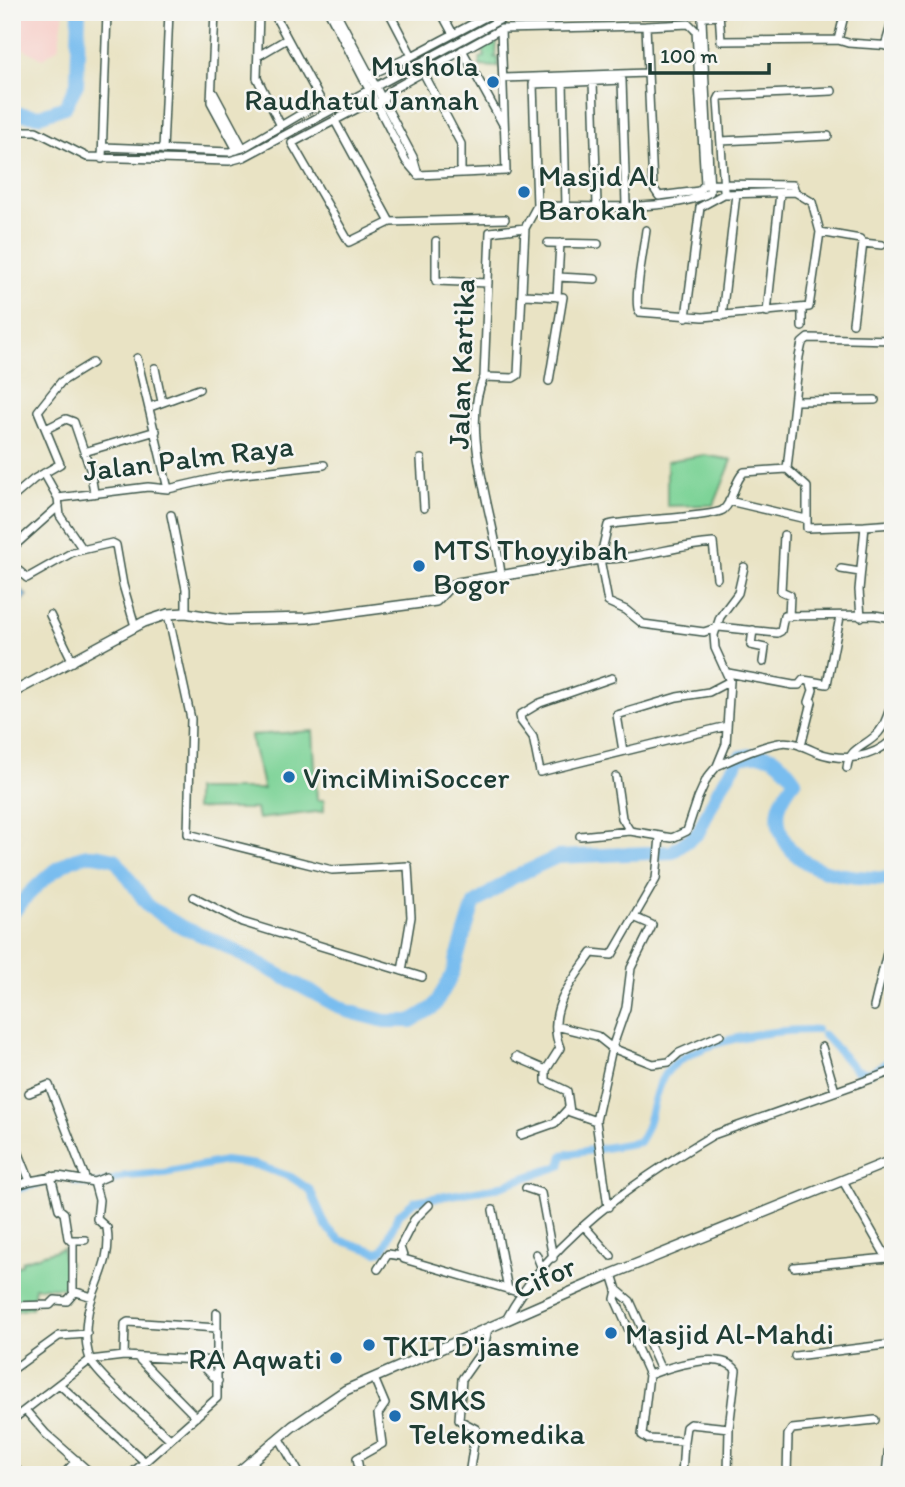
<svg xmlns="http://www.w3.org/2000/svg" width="905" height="1487" font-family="Itim,sans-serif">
  <rect width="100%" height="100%" fill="#f6f6f2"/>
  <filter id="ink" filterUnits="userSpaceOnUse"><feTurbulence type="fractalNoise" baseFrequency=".0143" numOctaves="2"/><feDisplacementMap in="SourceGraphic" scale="14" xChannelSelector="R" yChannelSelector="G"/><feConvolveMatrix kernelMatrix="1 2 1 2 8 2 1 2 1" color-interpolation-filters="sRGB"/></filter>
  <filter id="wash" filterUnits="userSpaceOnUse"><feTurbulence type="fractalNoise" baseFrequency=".00686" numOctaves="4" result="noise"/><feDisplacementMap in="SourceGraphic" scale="28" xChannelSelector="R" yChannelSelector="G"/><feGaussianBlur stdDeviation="1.57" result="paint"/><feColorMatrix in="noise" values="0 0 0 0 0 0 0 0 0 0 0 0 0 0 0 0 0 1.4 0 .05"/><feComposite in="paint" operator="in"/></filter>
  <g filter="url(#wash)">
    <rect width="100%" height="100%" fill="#e9e3c4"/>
    <path fill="#f7d0ca" d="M12 12H64L58 48 42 59 12 42Z"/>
    <path fill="#7dd397" stroke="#4e8866" stroke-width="2" d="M497 39 496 57H493L498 58V67L480 66V58L485 57 482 45Z
      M704 455 732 460 714 505 667 506V461Z
      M313 731 317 800H324V811L258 819 256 809H195V789H263C261 769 252 754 251 735Z
      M63 1248V1261L69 1262 68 1288 35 1287 32 1308 12 1312V1269L22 1264V1261Z"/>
    <path fill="#79bdef" stroke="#4c7d92" stroke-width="2" d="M12 581 27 596 12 610Z"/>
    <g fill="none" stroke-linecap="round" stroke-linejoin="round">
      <path stroke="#79bdef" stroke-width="8" d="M824 1035 856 1070 869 1073 893 1059
        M76 1182 97 1185 126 1176 164 1173 225 1161 256 1165 291 1177 310 1190 327 1228 340 1240 377 1252 384 1249 398 1215 415 1201 494 1188 560 1166 563 1155 639 1142C652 1124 651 1101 661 1081 680 1040 775 1029 816 1030
        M12 1191 46 1181"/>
      <path stroke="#79bdef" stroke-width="14" d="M12 113 39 116 65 107 77 84 79 12
        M12 914C27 894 65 854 92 855 100 855 108 858 115 859L149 907 182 927 218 942 347 1011 385 1021H411L434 1007 451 977 474 904 512 878 557 857 672 852 698 833 719 789 740 757C769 751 778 756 795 780 781 798 773 812 782 835 800 877 852 877 893 879"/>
    </g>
  </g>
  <g filter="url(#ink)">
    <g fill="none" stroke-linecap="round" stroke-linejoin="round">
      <g stroke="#3d564a" stroke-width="10">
        <path id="minor" d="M215 12 211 102 237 150
          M259 12 257 78 281 126
          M329 12 406 161 418 175
          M336 12 413 157 417 171
          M389 12 412 56
          M441 12 453 34
          M719 12 721 41 838 40 848 43 893 46
          M707 17 719 16
          M689 24 696 31 705 184 699 191 659 196 653 187 646 26Z
          M838 40 845 12
          M885 46 893 19
          M462 50 504 126
          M258 56 287 39
          M423 72 461 144V173
          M367 76 412 56 495 12
          M504 78 648 73
          M593 81 597 205
          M563 82 566 206
          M213 92 243 148
          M335 121 390 222
          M12 131H36L87 157 229 161 244 157 505 17 694 14
          M721 141 828 136
          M103 147 230 152 243 148 318 104 320 99 273 12
          M163 150 169 12
          M102 159 107 12
          M418 175 506 171 501 29
          M724 190 718 100 720 96 832 91
          M537 206C576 206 679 212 710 192L702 20
          M505 219 390 222 349 242 292 143 362 106 377 104 391 90 501 29 646 26
          M646 230C644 247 633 301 639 312L703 317 809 307 820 232 812 202 795 192
          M820 232 860 239 863 243 853 323
          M436 241V281L488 283
          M548 243 598 244
          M863 243 882 245
          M558 277 595 279
          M524 295 563 297 549 381
          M557 297 560 243
          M767 312 780 193
          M722 316 736 194
          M686 317 700 207 724 194 795 192 793 185 711 184
          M802 327V308
          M893 340 808 338 802 343 799 357 787 469 744 472C733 482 734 501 723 510 713 517 629 520 608 525L600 559 608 602 626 610 643 624 704 632 719 627 777 633 781 631 784 616 874 615 893 618
          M137 358 168 489
          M155 368 162 402
          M484 377 513 378 518 375 525 228 537 206 533 84 622 80 626 205
          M796 401 875 400
          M150 407 199 389
          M46 429 66 419 74 422 90 469 94 492
          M84 452 156 431
          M421 459 424 508
          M787 469 807 487V528L865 526 859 590 861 617
          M44 473 58 498 60 516 82 548
          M12 498 34 479 60 464 38 411 61 382 92 363
          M58 498 148 487 168 489 225 476 324 465
          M729 501 806 519
          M171 515 186 589V613
          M865 526 893 524
          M784 535 781 591 790 595 789 617
          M12 548 59 506
          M600 559C639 559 674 546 713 543L717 578
          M12 565 27 578 73 552 112 543 116 545 123 585 135 626
          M841 569 860 572
          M501 574C495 519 459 428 484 377L490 232 525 228
          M168 614 191 719 188 834 332 870 408 866 411 917 402 971
          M50 615 73 662
          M753 630 751 645 765 648 763 662
          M728 673 793 685H799L803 680 810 681
          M612 678 540 703 520 715 521 721 533 737 540 772 727 726
          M801 746 812 702H809L813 690 810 681 827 684 840 617
          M623 751 617 715 677 697 709 692 730 681
          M717 766C737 757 758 747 779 743 791 740 805 747 816 752 843 762 872 759 893 739
          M847 768C849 746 867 747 879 732 886 724 889 710 893 700
          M616 777 622 818 630 831
          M580 836 630 831 672 838 687 831 698 798 707 778 717 766 726 744 730 681 715 648 714 635 720 617 738 593 744 567
          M194 897 242 922 422 977
          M874 1007 893 928
          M556 1026 597 1036 612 1048 653 1064 669 1062 679 1053 720 1035
          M822 1047 835 1091
          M516 1057 546 1070
          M29 1093 49 1085 86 1180
          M596 1121 570 1112 567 1091 546 1081V1070L560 1048C545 1011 572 981 592 953L612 955 656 879 660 837
          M521 1135 555 1123 567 1110
          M12 1136 30 1181 58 1176 94 1182 106 1177
          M51 1176 59 1209 64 1213 68 1238 73 1243V1291L92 1297
          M94 1182 99 1200 97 1219 107 1228C111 1254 102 1271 93 1295 86 1314 83 1339 90 1359 95 1374 155 1425 170 1439
          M12 1187 30 1181
          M526 1188 541 1193 553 1258
          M429 1205 414 1220 400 1247 404 1259 521 1293
          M608 1207 596 1121 612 1048 626 1008 631 968 651 928 652 925 636 918
          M493 1210 508 1290
          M585 1227 611 1256
          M72 1240H85
          M536 1254 542 1269
          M893 1256 887 1258 893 1267V1291
          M794 1267 887 1258 843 1181
          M378 1269 388 1254 401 1256
          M612 1274 617 1290 615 1299 649 1375 642 1435 648 1439 684 1441 682 1475
          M617 1290 630 1301 661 1370
          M12 1306 50 1305 55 1300 67 1301 74 1293
          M506 1320C548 1240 637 1180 713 1135L893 1071
          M124 1356 125 1324 128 1322 217 1328
          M795 1356 893 1344
          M138 1358 196 1417
          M197 1360 218 1381
          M12 1370 59 1336 87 1334
          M649 1375C669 1367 721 1350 736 1370L729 1428 690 1424 686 1427 684 1441
          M60 1385 145 1462
          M26 1411 46 1434 93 1475
          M12 1420 90 1360 124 1356 217 1361
          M279 1437 300 1475
          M70 1456 84 1475
          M252 1459 260 1475
          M12 1465 22 1475
          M63 1475 77 1460
          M130 1475 217 1398V1313
          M360 1475 357 1458 382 1444 378 1414 385 1404 374 1378
          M469 1475 476 1429 459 1420 462 1379 484 1348 488 1328
          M728 1475 729 1428
          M787 1475 788 1435 792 1429 875 1420
          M886 1475 893 1405"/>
      </g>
      <g stroke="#3d564a" stroke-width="12">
        <path id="tertiary" d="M12 693 144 622 168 614 186 613 229 620 307 618 436 601 450 586 458 583 600 559
          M235 1475 293 1426 346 1390 612 1274 893 1160"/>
      </g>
      <use href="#minor" stroke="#fff" stroke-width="7"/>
      <use href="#tertiary" stroke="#fff" stroke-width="9"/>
    </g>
  </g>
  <g fill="#1f6fb2" stroke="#f6f6f2" stroke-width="2.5">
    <circle cx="493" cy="82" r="7"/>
    <circle cx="524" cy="192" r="7"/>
    <circle cx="419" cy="566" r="7"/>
    <circle cx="289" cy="777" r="7"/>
    <circle cx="611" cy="1333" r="7"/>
    <circle cx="369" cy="1345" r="7"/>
    <circle cx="336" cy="1358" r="7"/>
    <circle cx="395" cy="1416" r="7"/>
  </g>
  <g text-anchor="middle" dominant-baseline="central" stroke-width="5" stroke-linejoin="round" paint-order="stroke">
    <g font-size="30" fill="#1f3d34" stroke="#f6f6f2" text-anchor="start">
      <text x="479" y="65" text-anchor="end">Mushola<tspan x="479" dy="34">Raudhatul Jannah</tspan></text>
      <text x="538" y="175">Masjid Al<tspan x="538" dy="34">Barokah</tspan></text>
      <text x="433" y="549">MTS Thoyyibah<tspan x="433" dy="34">Bogor</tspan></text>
      <text x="303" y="777">VinciMiniSoccer</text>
      <text x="625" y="1333">Masjid Al-Mahdi</text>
      <text x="383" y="1345">TKIT D'jasmine</text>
      <text x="322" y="1358" text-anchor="end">RA Aqwati</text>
      <text x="409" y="1399">SMKS<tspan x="409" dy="34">Telekomedika</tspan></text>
    </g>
    <g font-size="30" fill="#1f3d34" stroke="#f6f6f2">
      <text transform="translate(461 364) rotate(-88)">Jalan Kartika</text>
      <text transform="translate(188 458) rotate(-7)">Jalan Palm Raya</text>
      <text transform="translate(544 1277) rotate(-24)">Cifor</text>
    </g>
  </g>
  <rect width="905" height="1487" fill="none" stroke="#f6f6f2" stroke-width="42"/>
  <path d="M650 63v10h119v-10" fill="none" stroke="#1f3d34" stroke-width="3.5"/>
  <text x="660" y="63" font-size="21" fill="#1f3d34" stroke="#f6f6f2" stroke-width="5" paint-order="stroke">100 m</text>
</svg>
